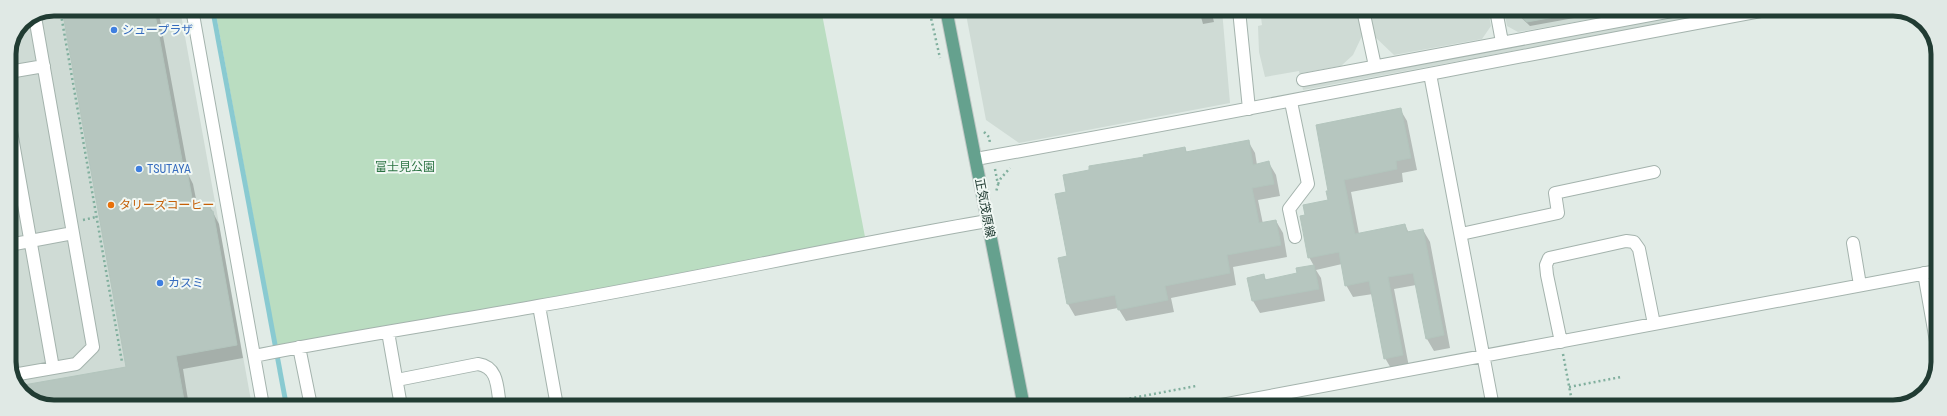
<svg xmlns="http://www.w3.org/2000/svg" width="1947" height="416" font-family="'Roboto Condensed','Noto Sans JP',sans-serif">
  <rect width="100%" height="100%" fill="#e1ebe6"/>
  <path fill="#cfdbd5" d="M54 9H180L252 406H46L20 392 9 367V54L22 22Z
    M965 9 1222 10 1230 103 1019 143 986 120Z
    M1260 10H1357L1362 36 1353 55 1341 66 1302 73 1304 86 1705 10H1733L1303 90 1299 71 1265 77 1259 52 1258 26 1262 25Z
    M1368 10H1488L1491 26 1482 39 1394 55 1373 35Z
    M1504 10H1643L1518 32 1507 26Z"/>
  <path fill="#baddc1" d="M215 9H821L866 242 278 352Z
    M1397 401 1403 403 1405 407H1365Z"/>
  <path fill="#89cad1" d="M210 9H215L289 406H284Z"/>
  <path fill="#0003" d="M63 9H158L189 176 193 184 198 209 210 207 219 224 243 358 183 369 189 406H46L20 392 18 387 127 368Z
    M1199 10H1211L1214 22 1203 24Z
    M1513 10H1618L1530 26Z
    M1400 109 1407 121 1417 170 1402 173 1403 182 1351 192 1359 234 1405 225 1409 233 1423 230 1430 242 1450 348 1434 351 1427 339 1416 285 1394 289 1409 367 1392 370 1385 358 1373 294 1353 297 1346 285 1342 264 1316 270 1321 278 1325 301 1260 313 1253 301 1248 278 1264 276 1266 280 1299 274 1314 266 1309 257 1306 216 1329 201 1327 192Z
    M1248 141 1255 153 1257 165 1269 163 1276 175 1280 196 1258 200 1263 224 1276 221 1283 233 1287 257 1233 267 1236 285 1171 298 1174 312 1126 321 1118 308 1075 316 1068 304 1059 259 1068 257V193L1091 170 1185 148 1187 153Z"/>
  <path fill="#b6c6bf" stroke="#b3c5bd" d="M62 9H154L184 171 187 170 194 209 210 206 211 211H213L237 345 176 356 184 400 177 402 178 406H46L20 392 18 386 126 367Z
    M1513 10H1559L1560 16 1527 22Z
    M1401 108 1411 158 1396 161 1397 169 1344 180 1355 234 1405 224 1407 232 1423 229 1444 335 1426 339 1413 273 1388 277 1403 355 1384 359 1369 281 1345 286 1339 252 1308 258 1300 216 1305 215 1303 205 1328 200 1326 191H1328L1316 125Z
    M1249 140 1253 165 1269 161 1274 184 1252 188 1259 223 1276 220 1281 245 1227 255 1230 273 1165 286 1168 300 1118 310 1115 295 1067 304 1058 258 1067 256 1055 194 1066 192 1063 175 1089 170V166L1144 157 1143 155 1185 147 1186 152Z
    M1314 265 1319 289 1252 301 1247 278 1264 274 1265 280 1297 273 1296 268Z"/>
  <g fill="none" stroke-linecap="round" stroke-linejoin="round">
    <g stroke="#a4b3ad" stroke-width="14">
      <path id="minor" d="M192 9 263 406
        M1239 10 1249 109
        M1363 10 1375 66
        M1496 10 1502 42
        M9 72 44 66
        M1430 74 1493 407
        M1303 80 1677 10
        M1291 102 1308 184 1289 209 1295 237
        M9 120 53 368
        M976 159C1240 112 1502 59 1766 10
        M1461 234 1558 213 1555 193 1654 172
        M1853 243 1860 285
        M9 245 73 233
        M1924 273 1937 347
        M539 306 557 406
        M388 332 401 406
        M1561 342 1547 275 1546 265 1549 258 1626 241 1634 242 1639 249 1654 324
        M299 347 311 406
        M9 350 14 375
        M254 356C349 337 444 323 538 306 688 280 837 247 987 221
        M13 375 76 364 93 347 35 17
        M397 380 478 364C499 367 497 389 500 406
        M1211 407 1937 271"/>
    </g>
    <g stroke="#c1c8c6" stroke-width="14">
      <path id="major" d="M946 9 1024 407"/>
    </g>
    <path stroke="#81af9e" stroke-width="2.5" stroke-dasharray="2 3" stroke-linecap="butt" d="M60 9 122 362
      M929 9 940 58
      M984 132 989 137 990 143
      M995 169 998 185 996 192
      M998 184 1001 178 1010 168
      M83 220 96 217
      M1563 354 1573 407
      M1569 387 1621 377
      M1095 405 1196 386"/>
    <use href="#minor" stroke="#fff" stroke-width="12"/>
    <use href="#major" stroke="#65a18e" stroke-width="12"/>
  </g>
  <g fill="#3f7fe0" stroke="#f1f8f4" stroke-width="1.5">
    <circle cx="114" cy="30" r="4"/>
    <circle cx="139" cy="169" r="4"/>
    <circle cx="160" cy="283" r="4"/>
  </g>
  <circle fill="#e8710a" stroke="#f1f8f4" stroke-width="1.5" cx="111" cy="205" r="4"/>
  <g text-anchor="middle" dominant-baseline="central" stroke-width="4" stroke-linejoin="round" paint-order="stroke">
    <g font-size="12" fill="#366cbe" stroke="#f1f8f4" text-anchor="start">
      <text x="122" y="30">シュープラザ</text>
      <text x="147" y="169">TSUTAYA</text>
      <text x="168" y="283">カスミ</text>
    </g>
    <g font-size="12" fill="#2c7343" stroke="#f1f8f4">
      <text x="405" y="167">富士見公園</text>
    </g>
    <g font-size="12" fill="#c56008" stroke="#f1f8f4" text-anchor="start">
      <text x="119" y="205">タリーズコーヒー</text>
    </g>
    <g font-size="12" fill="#213c33" stroke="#f1f8f4">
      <text transform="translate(985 208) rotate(79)">正気茂原線</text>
    </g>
  </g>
  <path d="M0 0H1947V416H0ZM54 16H1893A38 38 0 0 1 1931 54V362A38 38 0 0 1 1893 400H54A38 38 0 0 1 16 362V54A38 38 0 0 1 54 16Z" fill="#e0e9e5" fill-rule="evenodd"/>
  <path fill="none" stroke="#213c33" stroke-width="5" d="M54 16H1893A38 38 0 0 1 1931 54V362A38 38 0 0 1 1893 400H54A38 38 0 0 1 16 362V54A38 38 0 0 1 54 16Z"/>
</svg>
